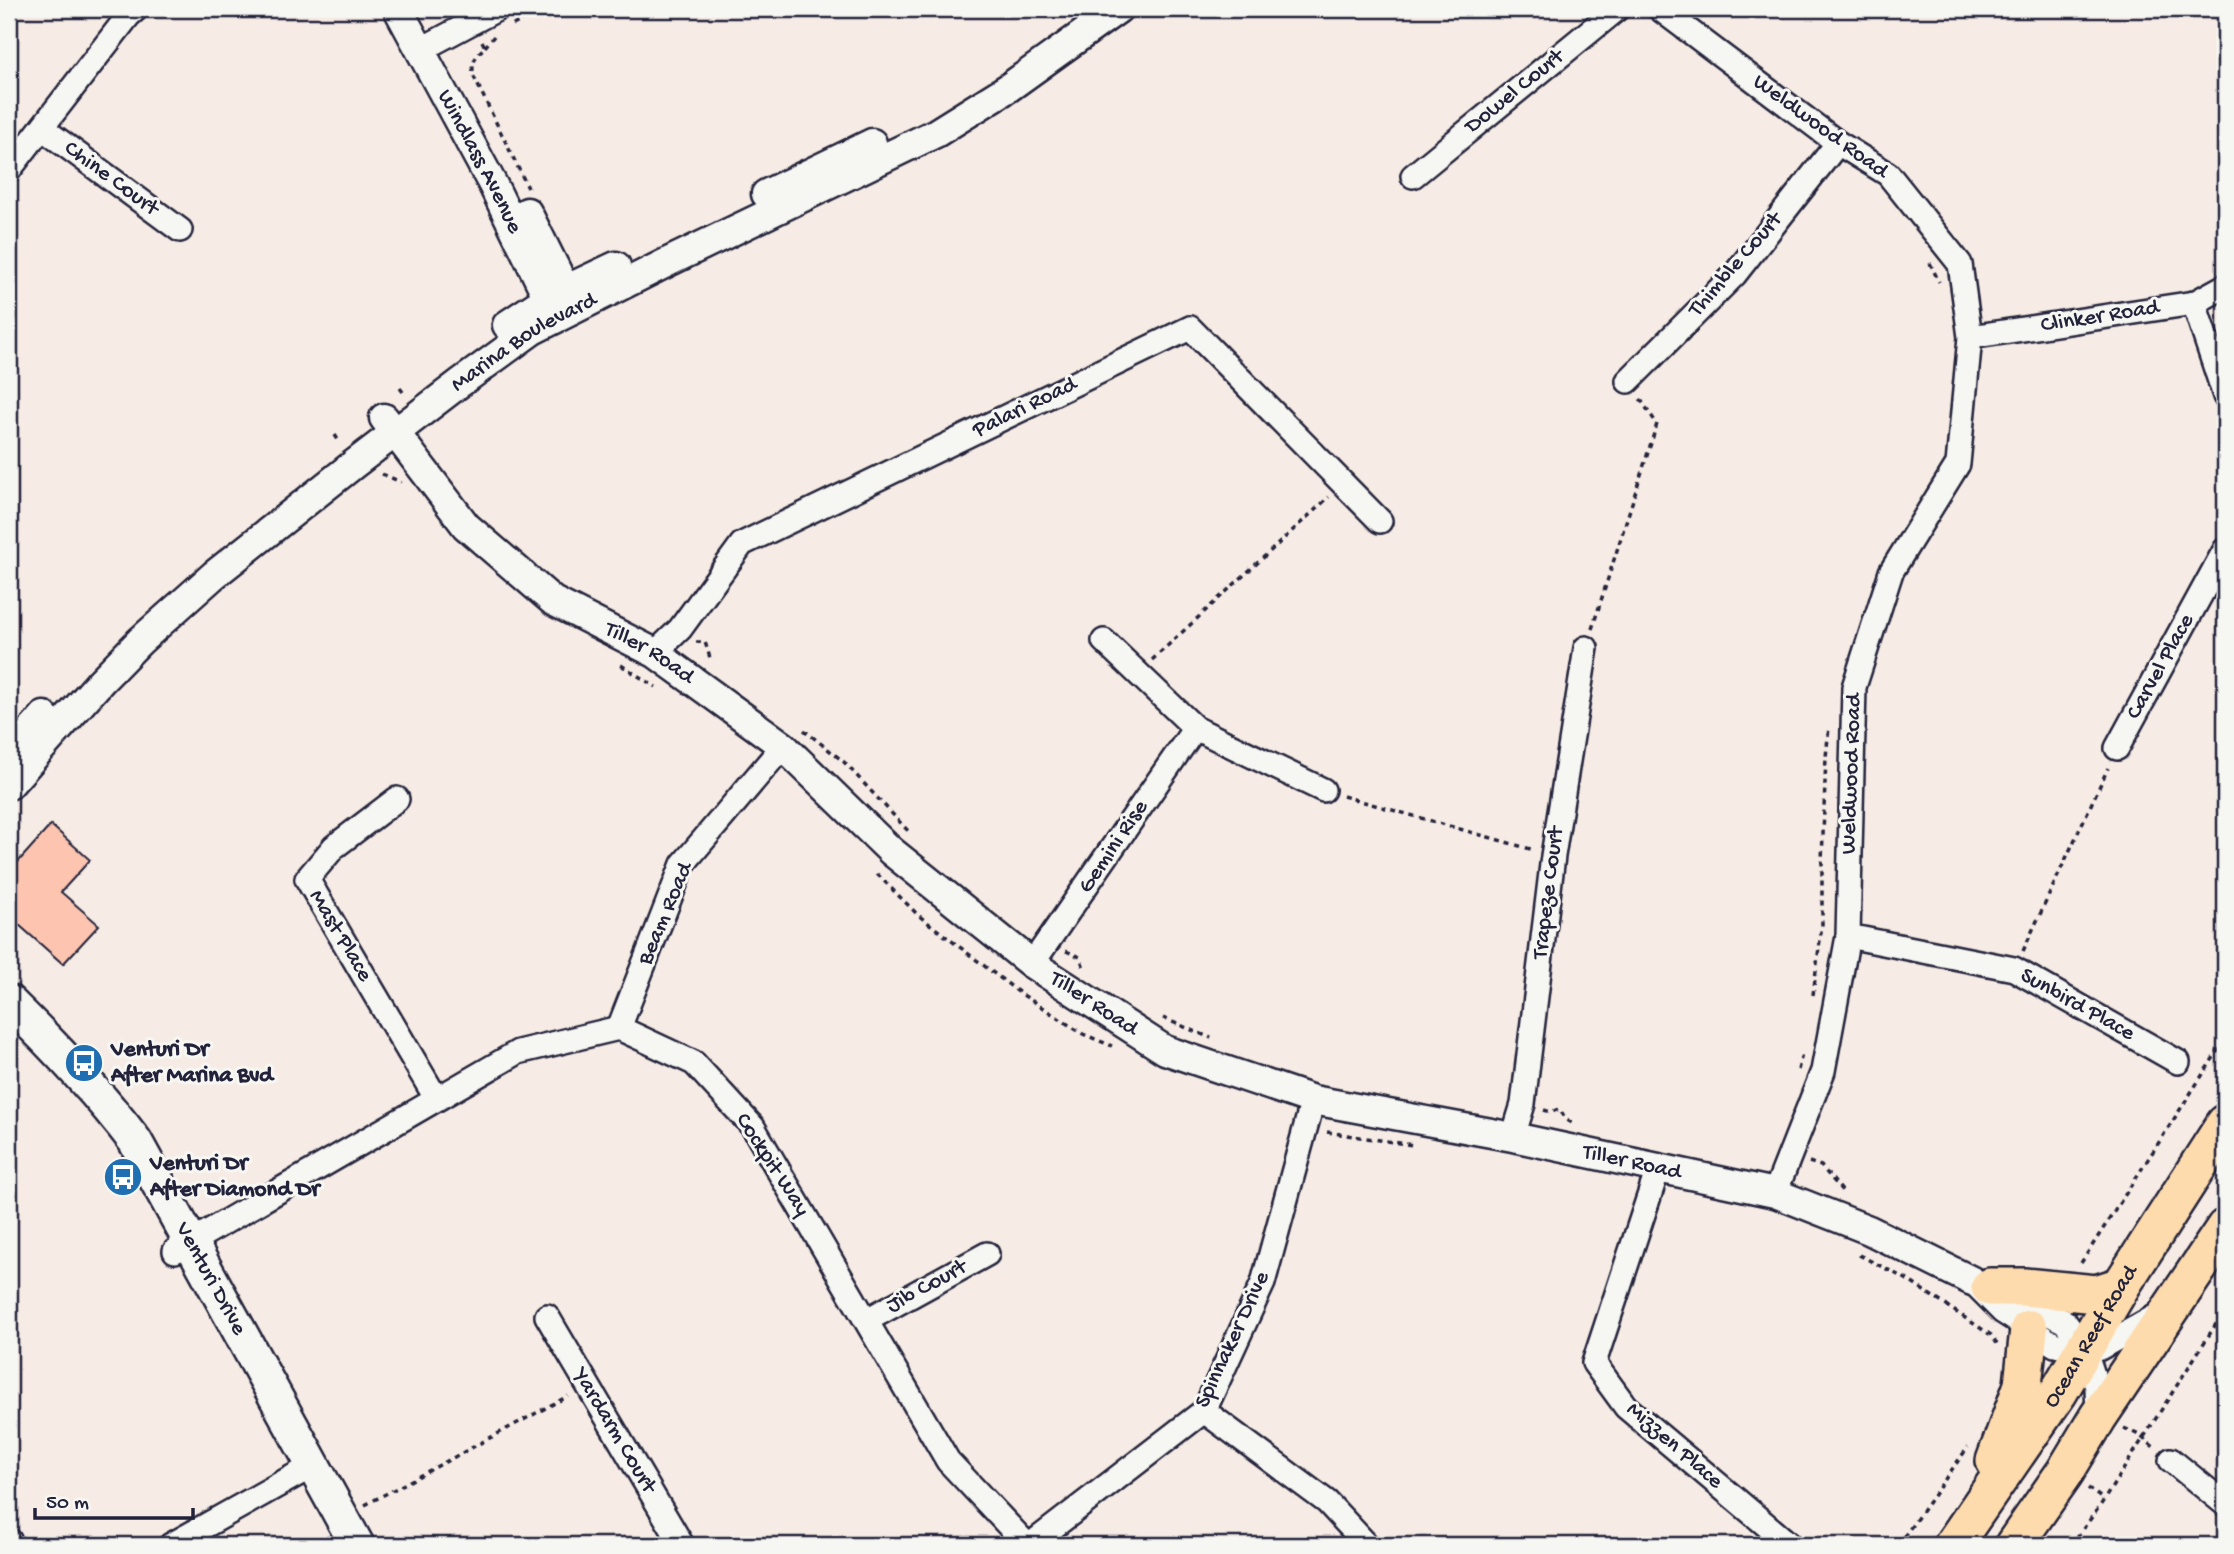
<svg xmlns="http://www.w3.org/2000/svg" width="2234" height="1554" font-family="'Gochi Hand',sans-serif">
  <rect width="100%" height="100%" fill="#f7ece5"/>
  <filter id="ink" filterUnits="userSpaceOnUse"><feTurbulence type="fractalNoise" baseFrequency=".0143" numOctaves="2"/><feDisplacementMap in="SourceGraphic" scale="14" xChannelSelector="R" yChannelSelector="G"/><feConvolveMatrix kernelMatrix="1 2 1 2 8 2 1 2 1" color-interpolation-filters="sRGB"/></filter>
  <g filter="url(#ink)">
    <path fill="#fdc5b0" stroke="#22223b" stroke-width="2" d="M51 825 90 860 61 892 99 925 63 964 9 916V872Z"/>
    <g fill="none" stroke-linecap="round" stroke-linejoin="round">
      <g stroke="#22223b" stroke-width="28">
        <path id="minor" d="M1660 9 1838 143 1888 174 1960 264 1970 337 1958 464 1891 572 1854 687 1848 936 1823 1071 1775 1193
          M420 50 497 9
          M42 128 180 230
          M9 170 129 15 136 9
          M1413 176 1617 9
          M2194 303 2225 396
          M1970 337 2194 303 2225 286
          M1628 381 1735 274 1838 143
          M1104 641 1195 728 1323 790
          M655 653 680 629 742 544 1190 328 1380 521
          M2117 748 2225 550
          M397 799 334 847 307 879 436 1098
          M1848 936 2014 969 2178 1062
          M1032 964 1195 728
          M619 1028 683 864 783 746
          M1513 1137 1523 1104 1553 856 1586 648
          M1658 1169 1594 1363 1626 1407 1790 1545
          M175 1251 518 1052 619 1028 694 1063 753 1127 948 1461 1027 1545
          M1975 1284 2003 1312 2055 1345 2098 1349 2158 1315
          M2011 1294 2065 1322 2084 1348 2097 1387 2098 1417
          M547 1316 682 1545
          M867 1320 987 1254
          M1204 1411 1327 1502 1367 1545
          M2171 1460 2225 1504
          M9 1540 12 1545
          M171 1545 314 1465
          M1030 1545 1204 1411 1263 1283 1313 1100"/>
      </g>
      <g stroke="#22223b" stroke-width="33">
        <g id="tertiary">
          <path id="s1" d="M398 9 493 185 548 298 559 312"/>
          <path d="M766 194 872 143"/>
          <path d="M527 212 566 290 570 309"/>
          <path d="M507 325 548 298 616 266"/>
          <path id="s2" d="M384 418 466 526 553 601 655 653 783 746 891 851 1032 964 1165 1050 1313 1100 1513 1137 1775 1193 1869 1230 1972 1281"/>
          <path d="M9 756 44 716"/>
          <path id="s3" d="M9 785 101 681 140 641 214 575 354 464 460 383 533 330 668 262 936 133 1008 88 1118 9"/>
        </g>
      </g>
      <g stroke="#22223b" stroke-width="38">
        <g id="secondary">
          <path id="s4" d="M9 1002C54 1046 97 1091 135 1141L357 1545"/>
        </g>
      </g>
      <g stroke="#22223b" stroke-width="42">
        <g id="primary">
          <path d="M1990 1287H2024L2096 1294 2121 1286"/>
          <path d="M1995 1461 2023 1385 2029 1329"/>
          <path id="s5" d="M1953 1545 2058 1393 2121 1286 2225 1124"/>
          <path d="M2014 1545 2065 1472 2098 1417 2225 1228"/>
        </g>
      </g>
      <path stroke="#22223b" stroke-width="3.5" stroke-dasharray="5 5" stroke-linecap="butt" d="M513 25 545 9
        M482 41 485 47C475 56 472 62 473 75L528 188
        M485 47 494 36
        M1930 263 1939 282
        M400 388 406 396
        M335 435 340 443
        M382 474 401 482
        M1592 629 1657 424 1639 397
        M696 642H705L711 661
        M1152 660 1329 497
        M621 665 656 687
        M804 730 844 762 911 834
        M1343 796 1534 850
        M877 874 918 915 1017 991 1083 1034 1112 1046
        M1066 951 1080 957 1084 968
        M2023 951 2108 768
        M1813 995 1822 924V861L1826 757 1829 727
        M1163 1018 1211 1038
        M1798 1070 1802 1054
        M1544 1110 1551 1112 1559 1109 1567 1120 1572 1123
        M1327 1132 1413 1145
        M1809 1162 1821 1166 1844 1193
        M1859 1255 1906 1279 1991 1335 1998 1345
        M2081 1263 2225 1040
        M2124 1428 2139 1435 2155 1448
        M2088 1488 2104 1500
        M365 1505 568 1396
        M1898 1545 1968 1447
        M2071 1545 2100 1506 2225 1310"/>
      <use href="#minor" stroke="#f6f6f2" stroke-width="23"/>
      <use href="#tertiary" stroke="#f6f6f2" stroke-width="28"/>
      <use href="#secondary" stroke="#f6f6f2" stroke-width="33"/>
      <use href="#primary" stroke="#fedbac" stroke-width="37"/>
    </g>
  </g>
  <defs>
    <g id="bus-disc" transform="scale(2.0125)"><circle r="9.5" fill="#1f6fb2" stroke="#f6f6f2"/><path d="M-5-6H5V4H4V6H2V4H-2V6H-4V4H-5ZM-3.5-4V0h7V-4ZM-3.5 1.2v1.5H-2V1.2ZM2 1.2v1.5H3.5V1.2Z" fill="#fff"/></g>
  </defs>
  <g fill-rule="evenodd">
    <use href="#bus-disc" x="84" y="1063"/>
    <use href="#bus-disc" x="123" y="1177"/>
  </g>
  <g text-anchor="middle" dominant-baseline="central" stroke-width="6" stroke-linejoin="round" paint-order="stroke">
    <g font-size="23" fill="#22223b" stroke="#f6f6f2">
      <text transform="translate(1515 92) rotate(-39)">Dowel Court</text>
      <text transform="translate(1820 127) rotate(36)">Weldwood Road</text>
      <text stroke="none"><textPath href="#s1" startOffset="173">Windlass Avenue</textPath></text>
      <text transform="translate(111 179) rotate(36)">Chine Court</text>
      <text transform="translate(1736 265) rotate(-49)">Thimble Court</text>
      <text transform="translate(2100 317) rotate(-9)">Clinker Road</text>
      <text stroke="none"><textPath href="#s3" startOffset="682">Marina Boulevard</textPath></text>
      <text transform="translate(1025 408) rotate(-26)">Palari Road</text>
      <text stroke="none"><textPath href="#s2" startOffset="360">Tiller Road</textPath></text>
      <text transform="translate(2161 667) rotate(-61)">Carvel Place</text>
      <text transform="translate(1852 774) rotate(-88)">Weldwood Road</text>
      <text transform="translate(1114 847) rotate(-56)">Gemini Rise</text>
      <text transform="translate(1549 893) rotate(-83)">Trapeze Court</text>
      <text transform="translate(666 914) rotate(-67)">Beam Road</text>
      <text transform="translate(340 936) rotate(59)">Mast Place</text>
      <text stroke="none"><textPath href="#s2" startOffset="928">Tiller Road</textPath></text>
      <text transform="translate(2077 1005) rotate(29)">Sunbird Place</text>
      <text stroke="none"><textPath href="#s2" startOffset="1494">Tiller Road</textPath></text>
      <text transform="translate(772 1165) rotate(57)">Cockpit Way</text>
      <text stroke="none"><textPath href="#s4" startOffset="345">Venturi Drive</textPath></text>
      <text transform="translate(927 1287) rotate(-29)">Jib Court</text>
      <text stroke="none"><textPath href="#s5" startOffset="250">Ocean Reef Road</textPath></text>
      <text transform="translate(1233 1340) rotate(-65)">Spinnaker Drive</text>
      <text transform="translate(614 1431) rotate(59)">Yardarm Court</text>
      <text transform="translate(1674 1446) rotate(41)">Mizzen Place</text>
    </g>
    <g font-size="23" font-weight="bold" fill="#22223b" stroke="#f6f6f2" text-anchor="start">
      <text x="111" y="1050">Venturi Dr<tspan x="111" dy="26">After Marina Bvd</tspan></text>
      <text x="150" y="1164">Venturi Dr<tspan x="150" dy="26">After Diamond Dr</tspan></text>
    </g>
  </g>
  <rect width="2234" height="1554" fill="none" stroke="#f6f6f2" stroke-width="35"/>
  <rect x="18" y="18" width="2199" height="1519" fill="none" stroke="#22223b" stroke-width="2.5" filter="url(#ink)"/>
  <path d="M35 1508v10h158v-10" fill="none" stroke="#22223b" stroke-width="3.5"/>
  <text x="46" y="1508" font-size="21" fill="#22223b" stroke="#f6f6f2" stroke-width="5" paint-order="stroke">50 m</text>
</svg>
